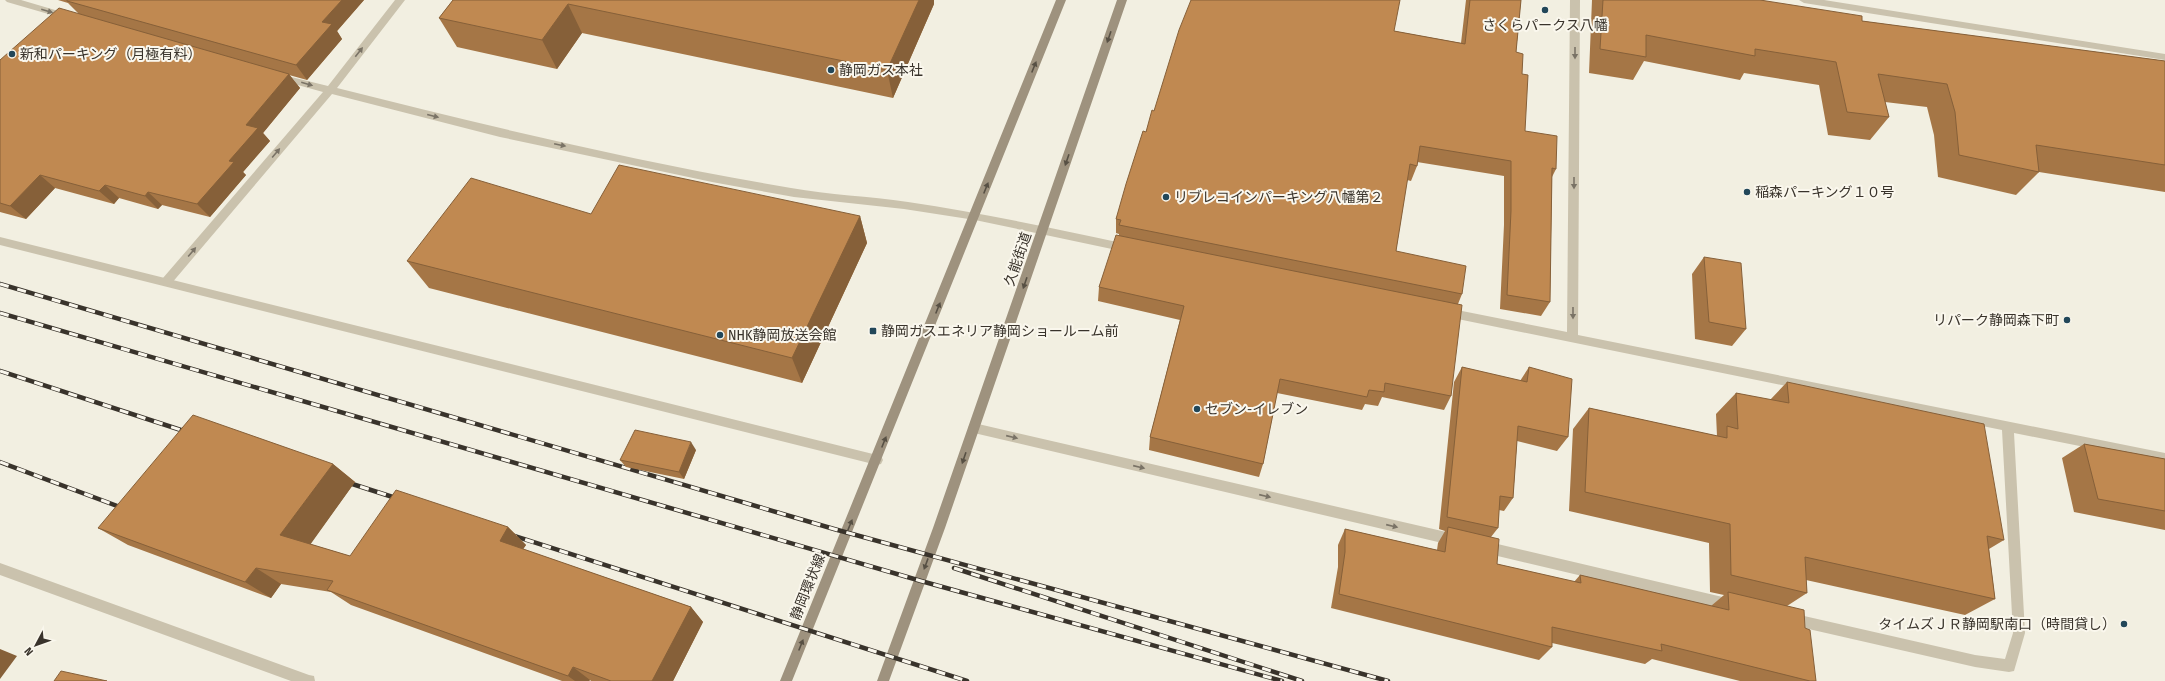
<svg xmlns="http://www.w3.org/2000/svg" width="2165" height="681" font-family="'Fira Sans Condensed','Noto Sans JP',sans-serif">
  <rect width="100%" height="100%" fill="#f2efe1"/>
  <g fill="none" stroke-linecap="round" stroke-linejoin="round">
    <path fill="#cac2ad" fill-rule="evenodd" d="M5 0H21L72 15 74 17 69 20 7 2Z
      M395 0H405L337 88C487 126 638 162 791 188 829 195 869 196 908 202 981 213 1053 228 1126 244L1131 248 1126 252 975 220 904 209 794 197 712 182 500 137 332 94 171 284H163L162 281 163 278 323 92 276 79 274 77 276 75 279 74 328 86Z
      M1570 0H1580L1578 335 2165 453V463L2014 433 2025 633 2014 671 2009 672 1975 667 1791 625 1787 623 1785 619 1787 615 1791 613 1975 655 2005 659 2013 633 2002 430 1443 316 1442 313 1443 310 1447 308 1567 332Z
      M974 423 1455 534 1459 536 1461 540 1459 544 1455 546 974 433 970 432 968 428 970 424Z
      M1485 541 1731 599 1735 601 1737 605 1735 609 1731 611 1485 553 1481 551 1479 547 1481 543Z
      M0 563 309 675 314 676 315 681H291L0 575Z"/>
    <path fill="#cac2ad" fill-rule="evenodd" d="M1799 0H1824L2165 54V60L1804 3Z
      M0 237 877 455 881 456 883 460 881 464 877 465 0 245Z"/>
    <path fill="#9e927e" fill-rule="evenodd" d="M1056 0H1066L792 681H780Z
      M1117 0H1127L945 528 889 681H877L933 528Z"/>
    <g stroke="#39332b" stroke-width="4.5">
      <path id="rail" d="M0 284 834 529 1388 681
        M0 313 921 581 1282 681
        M0 371 190 433
        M0 462 128 510
        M343 481 402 500
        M508 534 967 681
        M954 568 1302 681"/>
    </g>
    <use href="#rail" stroke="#faf7ed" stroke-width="3" stroke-dasharray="9" stroke-linecap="butt"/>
  </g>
  <path fill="#a57646" d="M58 0H364L337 31 342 39 307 80 289 75 300 88 263 133 270 141 243 172 246 175 210 217 162 205 158 209 119 198 114 204 55 188 26 219 0 212V60L79 14 68 3Z
    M453 0H934V4L893 98 582 33 557 69 457 47 439 18Z
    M1466 0H1521L1516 52 1522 74 1525 131 1556 169 1552 177 1550 302 1541 316 1500 309 1504 225V176L1417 162V166L1411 181 1407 180 1396 251 1462 294 1458 304 1451 396 1444 410 1382 397 1378 406 1365 404 1362 410 1277 393 1263 464 1259 477 1149 450 1150 437 1180 320 1098 301 1099 287 1119 235V234L1116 233V219L1146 132 1154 111 1394 31 1461 43Z
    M1592 0H1760L1862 21 2165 61V192L2039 172 2016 195 1938 177 1934 135 1927 107 1885 102 1889 117 1870 140 1828 135 1819 85 1744 73 1740 80 1644 61 1633 80 1589 73Z
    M591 214 860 216 867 243 802 383 429 288 407 261Z
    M1704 257 1746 329 1732 346 1695 339 1692 274Z
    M1462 367 1520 381 1529 367 1568 437 1557 451 1517 441 1513 498 1504 511 1499 510 1498 528 1491 537 1497 564 1574 582 1580 575 1711 606 1724 595 1710 592 1709 543 1569 511 1573 429 1589 408 1717 436 1716 414 1736 393 1770 400 1787 382 2004 540 1989 549 1995 599 1965 615 1806 580 1807 593 1787 606 1805 628 1816 681H1740L1652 659 1645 664 1552 643V647L1539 660 1331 608 1338 567V545L1345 529 1437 550 1438 543 1445 531 1439 529 1454 382Z
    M2084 444 2165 459V530L2074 512 2062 458Z
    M696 450 684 479 626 467 620 460Z
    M333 464 355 482 310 544 350 556 508 527 526 545 523 549 691 607 703 622 673 681H591L590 680 589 681H562L351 605 331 592 281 584 271 598 128 545 98 528Z"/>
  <path fill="#866039" d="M342 0H364L337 31 342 39 307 80 296 65 322 22Z
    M919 0H934V4L893 98 887 70Z
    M568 4 582 33 557 69 542 40Z
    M289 74 300 88 263 133 270 141 243 172 246 175 210 217 197 204 229 161 246 125Z
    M40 175 55 188 26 219 10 206Z
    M105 185 119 198 114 204 99 191Z
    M148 192 162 205 158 209 145 196Z
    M860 216 867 243 802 383 792 358Z
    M691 442 696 450 684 479 679 472Z
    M333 464 355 482 305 552 280 535Z
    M508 527 526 545 517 558 500 541Z
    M256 568 281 584 271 598 245 582Z
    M691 607 703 622 673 681H652Z
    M0 649 17 656 0 679Z
    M573 667 590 680 589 681H575L568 676Z"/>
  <path fill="#c08951" stroke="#866039" d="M67 0H342L322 22 332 24 296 65 67 1Z
    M453 0H919L887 70 568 4 542 40 439 18Z
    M1191 0H1400L1394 31 1465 44 1470 0H1521L1516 52 1523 54 1522 74 1528 75 1525 131 1557 136 1556 169 1552 168 1550 302 1507 295 1511 211V161L1420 146 1417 166 1410 164 1396 251 1466 266 1462 294 1119 225 1121 220 1116 219 1126 184 1143 131 1146 132 1152 110 1154 111 1179 30Z
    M1603 0H1760L1862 16V21L2165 61V165L2036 145 2039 172 1959 155 1955 112 1947 84 1878 74 1889 117 1847 112 1836 62 1755 49V56L1646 35V57L1600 49Z
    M59 8 289 74 246 125 258 128 229 161 234 162 197 204 148 192 145 196 105 185 99 191 40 175 10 206 0 203V60Z
    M619 165 860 216 792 358 407 261 471 178 591 214Z
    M1116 235 1462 305 1451 396 1385 383 1384 392 1369 390 1367 397 1280 379 1263 464 1150 437 1184 306 1099 287Z
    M1704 257 1741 263 1746 329 1709 322Z
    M1462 367 1527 382 1529 367 1572 379 1568 437 1518 426 1513 498 1500 496 1498 528 1447 517Z
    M1787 382 1984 424 2004 540 1987 536 1995 599 1805 557 1807 593 1731 575 1730 524 1585 492 1589 408 1727 438V426L1738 429 1736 393 1789 403Z
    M193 415 333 464 280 535 350 556 396 490 508 527 500 541 691 607 652 681H611L573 667 568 676 327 590 333 581 256 568 245 582 98 528Z
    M635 430 691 442 679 472 620 460Z
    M2084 444 2165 459V511L2098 499Z
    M1448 527 1499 539 1497 564 1581 583 1580 575 1729 610 1728 592 1804 610 1805 628 1810 630 1816 681H1810L1661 644 1662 651 1552 627V647L1339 594 1345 552V529L1445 552Z
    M61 671 107 681H54Z"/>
  <defs><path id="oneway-solid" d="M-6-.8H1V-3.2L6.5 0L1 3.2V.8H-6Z"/></defs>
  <g fill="#7a7366">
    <use href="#oneway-solid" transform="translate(47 11) rotate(16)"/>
    <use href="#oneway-solid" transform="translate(359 52) rotate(-52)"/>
    <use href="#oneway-solid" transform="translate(1575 53) rotate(90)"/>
    <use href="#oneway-solid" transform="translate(307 84) rotate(16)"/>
    <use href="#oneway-solid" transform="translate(433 116) rotate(14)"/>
    <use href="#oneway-solid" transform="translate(560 145) rotate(12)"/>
    <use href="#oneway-solid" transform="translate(276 153) rotate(-50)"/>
    <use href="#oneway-solid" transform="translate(1574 183) rotate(90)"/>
    <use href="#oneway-solid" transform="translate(192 252) rotate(-50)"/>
    <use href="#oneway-solid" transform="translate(1573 313) rotate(90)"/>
    <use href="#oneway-solid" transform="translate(1012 437) rotate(13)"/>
    <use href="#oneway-solid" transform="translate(1139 467) rotate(13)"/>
    <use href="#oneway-solid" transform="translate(1265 496) rotate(13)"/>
    <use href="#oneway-solid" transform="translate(1392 526) rotate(13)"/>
  </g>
  <g fill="#575044">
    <use href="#oneway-solid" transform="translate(1109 37) rotate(109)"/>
    <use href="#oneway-solid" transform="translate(1034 67) rotate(-68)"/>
    <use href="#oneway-solid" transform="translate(1067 160) rotate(109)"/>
    <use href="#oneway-solid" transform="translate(986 188) rotate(-68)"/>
    <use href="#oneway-solid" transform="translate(1025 283) rotate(109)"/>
    <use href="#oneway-solid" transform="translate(938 308) rotate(-68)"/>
    <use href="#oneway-solid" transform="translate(884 442) rotate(-68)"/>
    <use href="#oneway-solid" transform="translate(964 458) rotate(109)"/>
    <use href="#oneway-solid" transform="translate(850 525) rotate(-68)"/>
    <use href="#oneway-solid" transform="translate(926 564) rotate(110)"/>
    <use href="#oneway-solid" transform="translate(801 645) rotate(-68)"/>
  </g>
  <g fill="#224759" stroke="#faf7ed" stroke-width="1.5">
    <circle cx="1545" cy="10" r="4"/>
    <circle cx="12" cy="54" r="4"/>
    <circle cx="831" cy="70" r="4"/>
    <circle cx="1747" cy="192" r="4"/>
    <circle cx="1166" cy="197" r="4"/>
    <circle cx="2067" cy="320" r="4"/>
    <rect x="869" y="327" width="8" height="8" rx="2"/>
    <circle cx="720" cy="335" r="4"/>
    <circle cx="1197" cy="409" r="4"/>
    <circle cx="2124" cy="624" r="4"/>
  </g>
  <g text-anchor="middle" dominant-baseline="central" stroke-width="4" stroke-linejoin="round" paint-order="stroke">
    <g font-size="14" fill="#39332b" stroke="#faf7ed" text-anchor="start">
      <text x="1545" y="25" text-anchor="middle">さくらパークス八幡</text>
      <text x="20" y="54">新和パーキング（月極有料）</text>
      <text x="839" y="70">静岡ガス本社</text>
      <text x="1755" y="192">稲森パーキング１０号</text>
      <text x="1174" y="197">リブレコインパーキング八幡第２</text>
      <text x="2059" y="320" text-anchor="end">リパーク静岡森下町</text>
      <text x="881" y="331">静岡ガスエネリア静岡ショールーム前</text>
      <text x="728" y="335">NHK静岡放送会館</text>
      <text x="1205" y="409">セブン-イレブン</text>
      <text x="2116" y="624" text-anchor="end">タイムズＪＲ静岡駅南口（時間貸し）</text>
    </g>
    <g font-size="14" fill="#39332b" stroke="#faf7ed">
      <text transform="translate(1018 259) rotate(-71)">久能街道</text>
      <text transform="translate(808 587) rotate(-68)">静岡環状線</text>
    </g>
  </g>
  <g transform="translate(36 645) rotate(229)" stroke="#faf7ed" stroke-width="3" paint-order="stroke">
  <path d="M0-3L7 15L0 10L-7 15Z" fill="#39332b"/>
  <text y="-6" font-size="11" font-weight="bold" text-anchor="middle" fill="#39332b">N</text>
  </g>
</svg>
